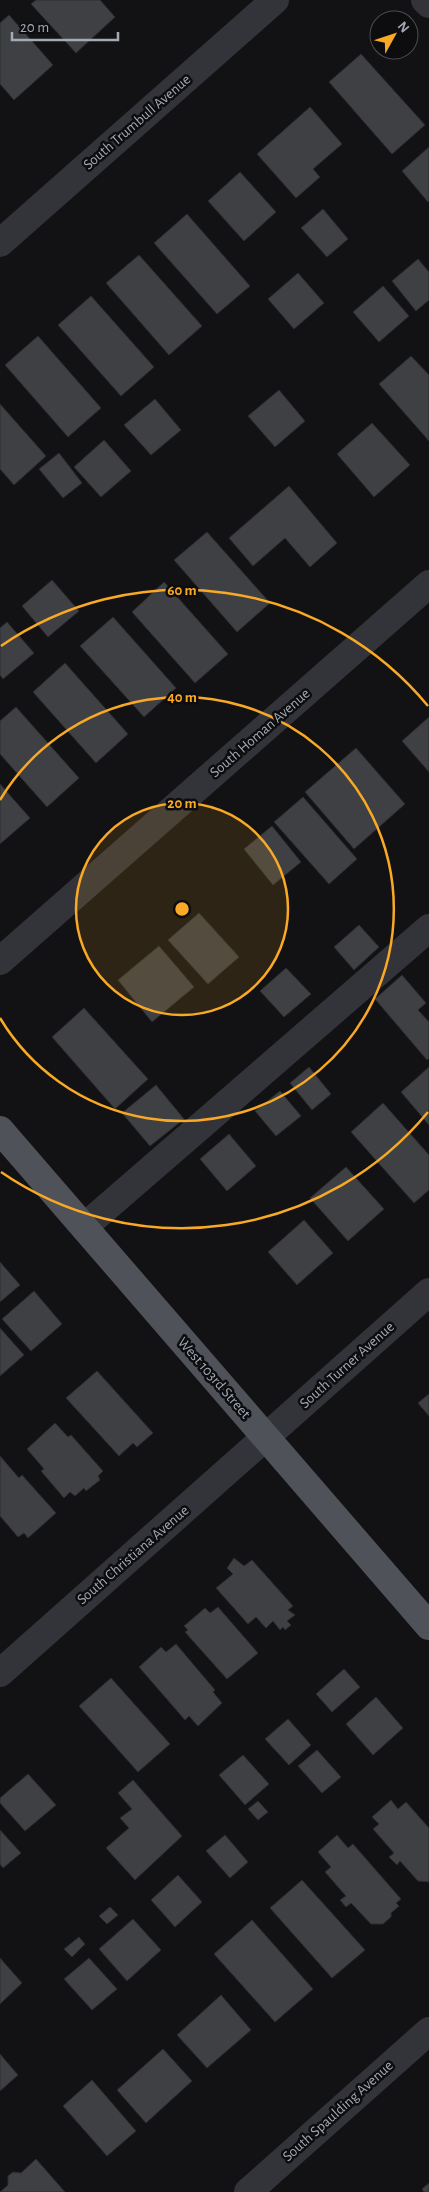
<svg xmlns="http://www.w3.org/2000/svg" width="429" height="2192" font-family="'Alegreya Sans',sans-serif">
  <rect width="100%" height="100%" fill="#121214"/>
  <path fill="#3e4044" stroke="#2c2c30" d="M36 0H100L115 17 76 53 31 4Z
    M9 15 53 65 14 100 0 84V23Z
    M361 54 425 125 392 154 329 82Z
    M310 107 342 144 313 169 320 177 296 198 257 154Z
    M429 147V201L428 202 402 171Z
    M240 172 276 212 244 241 208 201Z
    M323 209 348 239 327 257 301 228Z
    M187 214 250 286 217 314 154 243Z
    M139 255 202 326 169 355 106 283Z
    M418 259 429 272V300L416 311 392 281Z
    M298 273 324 303 294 329 268 299Z
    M383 286 409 316 379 342 353 312Z
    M91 296 154 367 121 396 58 325Z
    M38 336 101 408 68 437 5 365Z
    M411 356 429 375V441L379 384Z
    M279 390 305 421 275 447 248 416Z
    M155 399 181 430 151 455 124 425Z
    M0 404 46 456 14 485 0 469Z
    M372 423 410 465 374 497 337 454Z
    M104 440 131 471 101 497 74 467Z
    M59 453 82 483 63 498 39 469Z
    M289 486 337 543 310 567 285 538 253 566 229 538Z
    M207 532 270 603 237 632 174 560Z
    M52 580 79 611 48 637 22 606Z
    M164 582 228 654 195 683 132 612Z
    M113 617 176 688 144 717 80 646Z
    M7 622 34 653 3 679 0 675V628Z
    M65 663 128 734 96 763 33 692Z
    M16 707 79 778 47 807 0 754V721Z
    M429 717V772L402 741Z
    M356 748 405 804 354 849 305 792Z
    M0 784 30 818 0 844Z
    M303 797 357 859 329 884 274 822Z
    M272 826 301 862 273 885 244 849Z
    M199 913 239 957 208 984 168 940Z
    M359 925 379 947 354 970 334 947Z
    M159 946 194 987 152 1022 118 980Z
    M286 968 311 994 284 1017 260 991Z
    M402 975 426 1003 418 1010 429 1022V1058L427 1060 375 999Z
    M84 1008 148 1079 115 1109 52 1037Z
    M309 1067 331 1094 312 1110 290 1083Z
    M429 1067V1125L401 1092Z
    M156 1085 184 1119 150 1146 122 1113Z
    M280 1091 301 1116 276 1136 255 1111Z
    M383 1103 429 1155V1190L414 1203 351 1132Z
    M229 1134 256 1166 227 1191 200 1159Z
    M346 1167 384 1209 348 1241 310 1198Z
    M304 1220 333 1253 297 1285 268 1252Z
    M0 1262 20 1285 0 1302Z
    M34 1291 62 1324 31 1351 2 1319Z
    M0 1328 24 1355 0 1376Z
    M97 1371 153 1433 137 1447 133 1443 119 1456 66 1398Z
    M429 1394V1416L418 1403Z
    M55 1423 68 1437 71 1435 103 1471 98 1476 100 1480 86 1491 84 1488 75 1496 70 1492 64 1498 41 1471 44 1469 27 1449Z
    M0 1456 19 1478 22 1475 56 1513 28 1538 24 1533 18 1537 0 1516Z
    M234 1558 244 1566 252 1560 293 1606 288 1610 295 1615 287 1621 291 1625 285 1630 283 1627 280 1630 273 1621 266 1628 256 1617 248 1624 216 1588 233 1574 227 1568Z
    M218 1607 258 1653 227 1679 185 1632 188 1630 184 1626 205 1608 210 1613Z
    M176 1644 215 1690 213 1692 222 1703 198 1726 189 1716 185 1720 139 1667 161 1647 166 1652Z
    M344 1669 360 1687 332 1712 316 1694Z
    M111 1678 170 1744 138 1772 79 1706Z
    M376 1697 403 1728 373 1755 346 1724Z
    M288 1719 311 1745 289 1765 265 1739Z
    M317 1750 341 1777 322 1793 298 1766Z
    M243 1755 269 1784 245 1805 219 1775Z
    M28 1774 56 1805 25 1831 0 1803V1798Z
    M133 1780 182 1836 135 1880 106 1848 129 1828 120 1818 132 1809 118 1793Z
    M391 1800 398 1809 406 1802 429 1828V1882L418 1881 400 1861 397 1865 389 1857 394 1853 373 1829 379 1824 372 1817Z
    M258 1801 268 1812 258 1820 248 1809Z
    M0 1830 21 1853 3 1868 0 1864Z
    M225 1835 248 1862 230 1878 206 1851Z
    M337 1835 348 1848 353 1844 401 1899 396 1903 399 1906 391 1913V1917L383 1924H371L351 1903 346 1907 340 1900 346 1896 325 1872 331 1867 318 1852Z
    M178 1875 202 1902 175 1927 151 1900Z
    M302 1880 365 1950 332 1978 270 1908Z
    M110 1907 118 1915 107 1924 99 1916Z
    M133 1919 161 1950 127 1981 99 1949Z
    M252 1920 313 1989 275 2022 214 1954Z
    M79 1937 85 1944 72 1957 64 1949Z
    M0 1958 22 1983 0 2004Z
    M89 1958 117 1989 92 2010 64 1979Z
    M221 1995 251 2030 207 2068 177 2035Z
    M163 2049 192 2081 146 2123 117 2090Z
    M0 2054 18 2075 0 2091Z
    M92 2080 136 2131 107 2156 63 2106Z
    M36 2159 65 2192H0L8 2185V2176L13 2172 21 2173Z
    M429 2183V2192H424L422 2189Z"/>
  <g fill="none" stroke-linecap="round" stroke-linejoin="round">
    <path stroke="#333439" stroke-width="28" d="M425 0 429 4
      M0 243 275 0
      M0 961 429 584
      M84 1227 429 928
      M0 1673 429 1292
      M248 2192 429 2031"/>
    <path stroke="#4f5258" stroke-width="28" d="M0 1130 429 1626"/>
  </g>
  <circle cx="182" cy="909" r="106" fill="#f9a925" fill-opacity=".12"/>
  <g fill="none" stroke="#f9a925" stroke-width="2.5">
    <circle cx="182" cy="909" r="106"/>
    <path d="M0 800A212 212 0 1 1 0 1018"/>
    <path d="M428 1112A319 319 0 0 1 1 1172M1 646A319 319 0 0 1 428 706"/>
  </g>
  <g text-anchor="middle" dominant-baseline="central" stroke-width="5" stroke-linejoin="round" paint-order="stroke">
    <g font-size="15" fill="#a3aab5" stroke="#0d0d0f">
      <text transform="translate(137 122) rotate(-41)">South Trumbull Avenue</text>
      <text transform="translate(260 733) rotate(-41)">South Homan Avenue</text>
      <text transform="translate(347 1365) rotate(-42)">South Turner Avenue</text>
      <text transform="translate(214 1378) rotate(49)">West 103rd Street</text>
      <text transform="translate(133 1555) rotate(-41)">South Christiana Avenue</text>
      <text transform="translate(338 2111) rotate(-42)">South Spaulding Avenue</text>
    </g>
  </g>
  <circle cx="182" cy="909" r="8" fill="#f9a925" stroke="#0d0d0f" stroke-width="2.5"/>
  <g font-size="15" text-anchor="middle" font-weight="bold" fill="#f9a925" stroke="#0d0d0f" stroke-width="5" stroke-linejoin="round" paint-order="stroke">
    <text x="182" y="595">60 m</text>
    <text x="182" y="702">40 m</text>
    <text x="182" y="808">20 m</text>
  </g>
  <g transform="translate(394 35) rotate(50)"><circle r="24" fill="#0d0d0f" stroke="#494c51"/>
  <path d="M0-4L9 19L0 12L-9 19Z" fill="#f9a925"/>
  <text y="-8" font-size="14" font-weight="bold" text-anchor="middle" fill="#a3aab5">N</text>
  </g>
  <path d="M12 32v8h106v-8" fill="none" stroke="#a3aab5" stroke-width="2.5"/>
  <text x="20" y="32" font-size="15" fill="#a3aab5" stroke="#0d0d0f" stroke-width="4" paint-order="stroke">20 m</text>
</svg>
